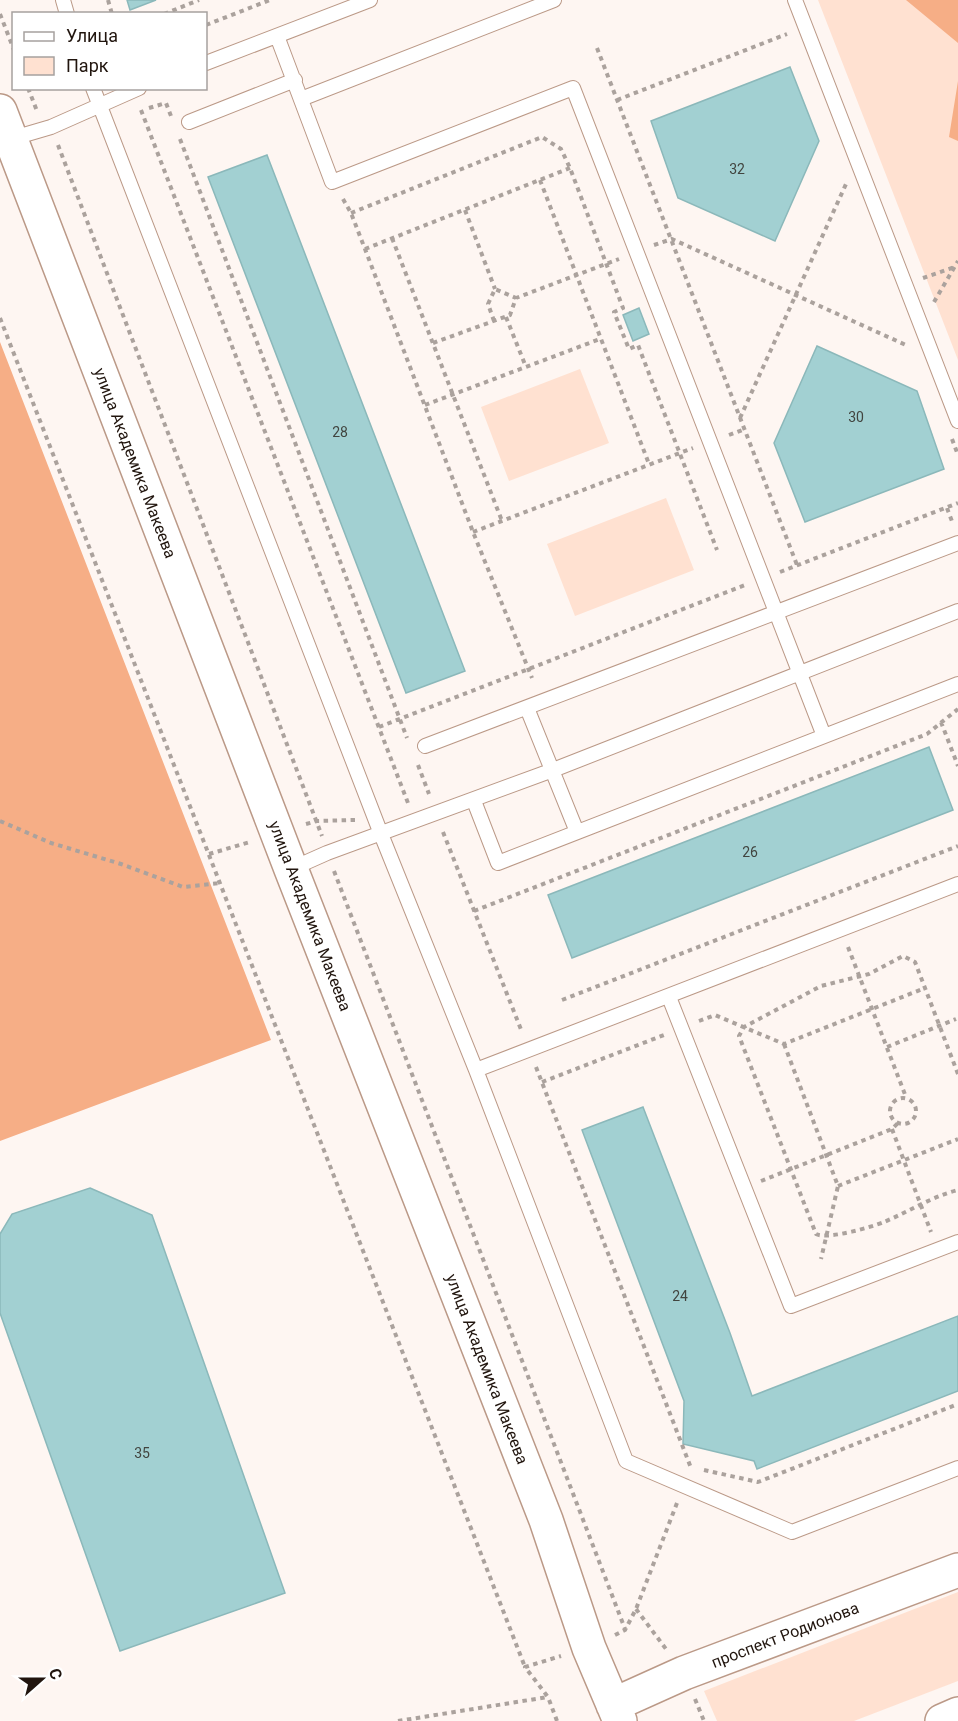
<svg xmlns="http://www.w3.org/2000/svg" width="958" height="1721" font-family="Roboto,sans-serif">
  <rect width="100%" height="100%" fill="#fef6f2"/>
  <path fill="#ffe1d1" d="M818 0H958V360Z
    M580 369 609 443 509 481 481 407Z
    M666 498 694 570 575 616 547 544Z
    M958 1592V1681L854 1721H717L704 1691Z"/>
  <path fill="#f6ae86" d="M906 0H958V43Z
    M958 81V141L949 137Z
    M0 342 271 1040 0 1141Z"/>
  <path fill="#a2d0d2" stroke="#8bb8ba" stroke-width="1.5" d="M127 0H156L130 10Z
    M790 67 819 141 775 241 678 198 651 121Z
    M267 155 465 671 406 693 208 177Z
    M639 308 649 334 633 341 623 315Z
    M817 346 917 391 944 469 805 522 774 443Z
    M929 747 953 810 572 958 548 895Z
    M643 1107 730 1333 752 1396 958 1316V1391L757 1469 754 1461 683 1444 684 1401 582 1130Z
    M90 1188 152 1215 285 1593 120 1651 0 1313V1234L12 1214Z"/>
  <g fill="none" stroke-linecap="round" stroke-linejoin="round">
    <g stroke="#bb9987" stroke-width="16">
      <path id="lane" d="M63 0 67 14
        M795 0 958 421
        M277 36 332 182 573 88 824 736
        M206 63 370 0
        M93 88 381 834 476 1070 626 1461 792 1532 958 1468
        M301 99 554 0
        M189 122 295 80
        M10 139 51 127 139 88
        M527 708 577 832
        M425 746 958 543
        M474 801 498 863 958 684
        M291 869 327 853 553 770 958 611
        M669 997 791 1306 958 1242
        M476 1070 958 884"/>
    </g>
    <g stroke="#bb9987" stroke-width="36">
      <path id="secondary" d="M0 111 291 869 546 1520 589 1648 620 1721
        M613 1705 684 1673 958 1570
        M942 1721 958 1714"/>
    </g>
    <path stroke="#aba29d" stroke-width="4" stroke-dasharray="4.5 4.5" stroke-linecap="butt" d="M108 0 112 14
      M0 14 14 50
      M164 14 199 0
      M206 25 270 0
      M597 48 797 565
      M28 88 37 111
      M617 100 787 34
      M149 108 166 103 171 116
      M141 110 408 803
      M180 139 407 738
      M58 145 322 836
      M540 180 649 464
      M343 199 351 213 365 249 473 532 532 678
      M465 210 495 289
      M351 213 542 137 561 149 570 168 623 308 614 312 629 349 638 345 717 550
      M392 238 502 521
      M654 245 672 239 908 346
      M365 249 570 168
      M923 278 955 267
      M934 302 958 261
      M506 317 526 367
      M0 318 525 1667
      M494 321 488 304 495 289 516 298
      M433 343 510 315 516 298 619 259
      M425 405 600 339
      M740 418 846 184
      M729 435 745 429
      M952 439 958 455
      M947 508 953 524
      M473 532 693 448
      M780 572 958 503
      M941 722 958 766
      M379 727 745 585
      M418 765 429 794
      M0 821 51 843 121 864 183 887 220 883
      M306 824 317 821 355 820
      M443 832 522 1032
      M209 854 250 842
      M334 871 625 1629
      M474 911 927 734 958 709
      M848 947 906 1097
      M562 1000 958 846
      M699 1021 715 1015 784 1044 925 988
      M784 1044 838 1186 821 1259
      M887 1047 956 1019
      M536 1067 691 1468
      M958 1074 915 962 903 956 869 974 821 986 744 1027 739 1036 816 1234C827 1240 872 1227 884 1222 910 1211 931 1197 958 1190
      M542 1082 664 1035
      M890 1111a13 13 0 1 1 26 0a13 13 0 1 1-26 0Z
      M892 1129 931 1232
      M761 1181 892 1129 898 1123
      M838 1186 958 1139
      M704 1470 758 1482 958 1404
      M636 1609 666 1649
      M615 1635 625 1630 636 1609 677 1503
      M695 1699 704 1721
      M398 1721 548 1697
      M557 1721 548 1697 525 1667 561 1656"/>
    <use href="#lane" stroke="#fff" stroke-width="14"/>
    <use href="#secondary" stroke="#fff" stroke-width="33"/>
  </g>
  <g text-anchor="middle" dominant-baseline="central" stroke-width="4.5" stroke-linejoin="round" paint-order="stroke">
    <g font-size="14" fill="#41443f">
      <text x="737" y="169">32</text>
      <text x="856" y="417">30</text>
      <text x="340" y="432">28</text>
      <text x="750" y="852">26</text>
      <text x="680" y="1296">24</text>
      <text x="142" y="1453">35</text>
    </g>
    <g font-size="16" fill="#21150e" stroke="#fff">
      <text transform="translate(135 463) rotate(69)">улица Академика Макеева</text>
      <text transform="translate(310 916) rotate(69)">улица Академика Макеева</text>
      <text transform="translate(487 1369) rotate(69)">улица Академика Макеева</text>
      <text transform="translate(785 1635) rotate(-21)">проспект Родионова</text>
    </g>
  </g>
  <rect x="12" y="12" width="195" height="78" fill="#ffffff" stroke="#a6a19f" stroke-width="1.5"/>
  <rect x="24" y="32" width="30" height="9" fill="#ffffff" stroke="#a6a19f" stroke-width="1.5"/>
  <text x="66" y="42" font-size="18" fill="#21150e">Улица</text>
  <rect x="24" y="57" width="30" height="18" fill="#ffe1d1" stroke="#a6a19f" stroke-width="1.5"/>
  <text x="66" y="72" font-size="18" fill="#21150e">Парк</text>
  <g transform="translate(42 1679) rotate(69)" stroke="#ffffff" stroke-width="4.5" paint-order="stroke">
  <path d="M0-4.5L10 22L0 15L-10 22Z" fill="#21150e"/>
  <text y="-9" font-size="16" font-weight="bold" text-anchor="middle" fill="#21150e">С</text>
  </g>
</svg>
